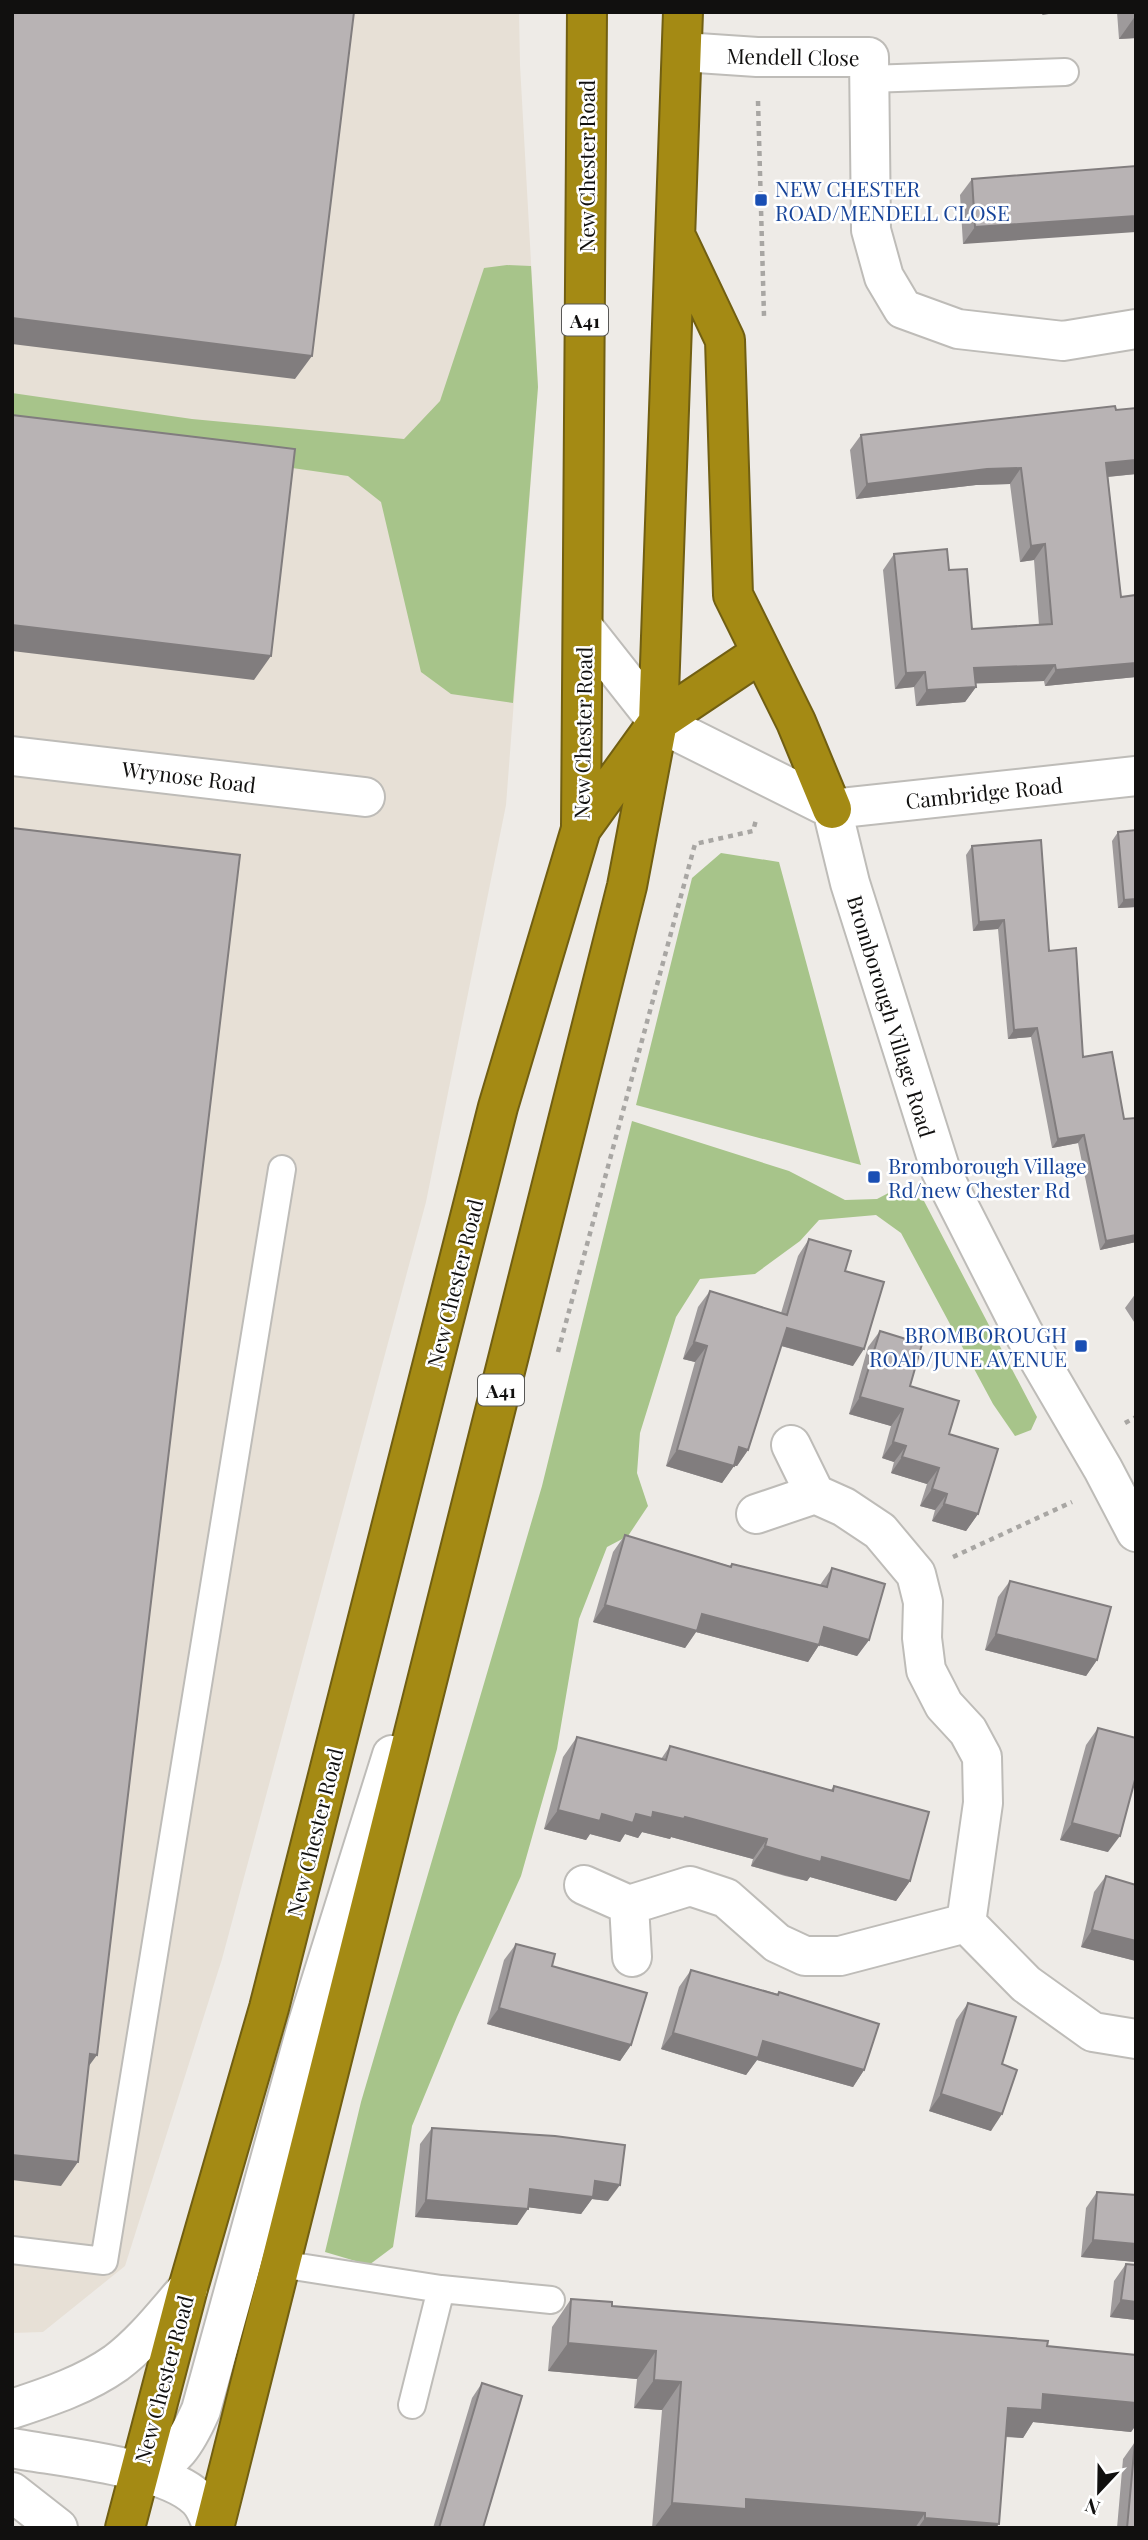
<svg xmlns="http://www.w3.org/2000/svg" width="1148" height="2540" font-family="'Playfair Display',serif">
  <rect width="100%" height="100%" fill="#eeebe7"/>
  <path fill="#e7e0d6" d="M12 12H519L520 65 538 387 506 805 426 1202 222 1959 125 2266 43 2332 12 2333Z"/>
  <path fill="#a7c48a" d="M507 265 531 266 538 387 513 703 451 694 421 672 381 502 348 476 12 428V393L192 419 404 439 440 401 484 268Z
    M721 853 779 862 861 1165 636 1105 692 878Z
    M632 1121 789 1171 845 1200 877 1199 898 1188 924 1201 1037 1417 1031 1430 1015 1436 993 1404 901 1233 876 1215 819 1220 800 1241 755 1274 700 1279 676 1317 640 1433 637 1473 648 1506 628 1536 607 1547 579 1619 557 1749 521 1876 457 2017 412 2126 393 2247 369 2265 325 2252 361 2102 542 1486Z"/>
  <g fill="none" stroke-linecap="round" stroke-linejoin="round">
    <g stroke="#bebcb8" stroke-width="30">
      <path id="lane" d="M869 79 1065 72
        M12 2250 104 2261 282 1169
        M280 2264 441 2289 551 2300
        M412 2405 441 2289"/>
    </g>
    <g stroke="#bebcb8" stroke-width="42">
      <path id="street" d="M683 52 757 57H869L871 230 884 277 903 309 958 329 1063 341 1136 329
        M12 756 365 797
        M832 809 1136 776
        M791 1445 815 1494 844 1507 880 1531 916 1574 923 1602 922 1638 926 1670 944 1705 968 1731 982 1757 983 1803 966 1923 1026 1984 1093 2032 1136 2039
        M756 1514 815 1494
        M584 1885 629 1905 690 1886 726 1898 777 1943 805 1956H840L966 1923
        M629 1905 632 1957"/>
    </g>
    <g stroke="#bebcb8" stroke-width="42">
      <path id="secondary" d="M583 627 658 722 832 809 850 883 941 1171 1023 1332 1103 1469 1136 1532
        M12 2409C48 2397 85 2385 116 2363 144 2342 165 2314 188 2288
        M12 2448C59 2457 165 2466 198 2499 206 2507 209 2518 213 2528
        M139 2471C174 2467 188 2439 201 2410L307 2026 392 1755
        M12 2492 58 2528"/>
    </g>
    <g stroke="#715f12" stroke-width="42">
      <path id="highway" d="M678 241 725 340 733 595 796 722 832 809
        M581 829 658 722 761 653
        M125 2528 188 2288 269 2008 498 1107 581 829 587 12
        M214 2528 627 886 658 722 683 12"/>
    </g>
    <path stroke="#a8a6a3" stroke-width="4.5" stroke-dasharray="5 5" stroke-linecap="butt" d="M758 101 764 316
      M558 1352 695 844 753 831 756 820
      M1125 1423 1136 1417
      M953 1557 1072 1502"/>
    <use href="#lane" stroke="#fff" stroke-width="26"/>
    <use href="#street" stroke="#fff" stroke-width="38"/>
    <use href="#secondary" stroke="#fff" stroke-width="38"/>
    <use href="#highway" stroke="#a48a14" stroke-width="38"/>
  </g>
  <path fill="#9e9a9b" d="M1117 12H1136V38L1119 39Z
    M1136 166 963 244 960 195 972 179Z
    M1116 410 1136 474 1108 477 1121 597 1136 595V677L1045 686 1044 681 976 683V687L965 702 916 706 914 687 895 689 883 570 894 554 949 570 972 629 1039 625 1034 560 1020 562 1010 484 976 485 856 499 850 450 861 435Z
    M1136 830V907L1118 908 1112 841 1118 832Z
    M972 846 1049 951 1083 1057 1136 1242 1100 1250 1078 1143 1052 1148 1031 1037 1008 1039 998 929 973 931 966 855Z
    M809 1239 845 1271 853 1366 781 1346 748 1450 737 1466H734L722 1483 666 1466 695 1362 683 1359 698 1307 710 1291 781 1313 798 1256Z
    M1136 1293V1325L1125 1308Z
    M880 1331 910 1386 949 1434 978 1514 966 1531 932 1521 935 1510 920 1506 927 1484 891 1473 894 1462 882 1458 891 1426 849 1414 868 1347Z
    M625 1535 730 1566 732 1564 820 1585 832 1568 869 1640 857 1656 819 1645 808 1662 696 1632 685 1648 593 1622 613 1552Z
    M1010 1581 1097 1660 1086 1676 985 1650 998 1597Z
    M1098 1728 1108 1852 1060 1840 1086 1745Z
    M577 1737 661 1759 670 1746 831 1790 834 1786 910 1881 896 1901 810 1877 807 1881 785 1876 751 1866 753 1859 671 1837 670 1839 642 1832 638 1838 625 1834 620 1842 590 1834 586 1840 544 1829 563 1757Z
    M1106 1876 1136 1885V1961L1081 1947 1094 1892Z
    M516 1944 552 1966 631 2045 620 2061 487 2024 504 1960Z
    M691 1970 778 1994 779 1992 864 2070 853 2087 757 2060 746 2075 661 2049 679 1987Z
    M968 2003 1002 2064 991 2131 929 2111 956 2020Z
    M432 2128 608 2201 592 2199 581 2214 528 2207 517 2225 415 2217 420 2144Z
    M1097 2192 1136 2195V2262L1081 2257 1086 2208Z
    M1126 2264 1136 2320 1110 2317 1114 2281Z
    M571 2299 612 2306 1136 2355V2425L1131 2432 1033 2422 1023 2438 1005 2437 996 2528H652L662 2410 634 2408 637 2379 548 2371 552 2327Z
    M482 2383 483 2528H433L472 2398Z
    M1135 2442 1136 2528H1117L1123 2459Z"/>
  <path fill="#817d7e" d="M1044 12H1062L1042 15Z
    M1136 15V38L1119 39Z
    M1136 216V232L963 244 975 227Z
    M12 318 312 356 295 379 12 344Z
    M1136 460V474L1095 478 1106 463Z
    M1021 468 1010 484 976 485 856 499 867 484 987 469Z
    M1045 544 1034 560 1020 562 1031 546Z
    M12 625 271 656 254 680 12 651Z
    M1136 663V677L1045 686 1056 670Z
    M1055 665 1044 681 963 684 974 668Z
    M925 672 914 687 895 689 906 673Z
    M976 687 965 702 916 706 927 690Z
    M1136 899V907L1118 908 1124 900Z
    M1004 920 998 929 973 931 979 922Z
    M1037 1028 1031 1037 1008 1039 1014 1030Z
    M1084 1135 1078 1143 1052 1148 1058 1139Z
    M1136 1235V1242L1100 1250 1106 1241Z
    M787 1328 864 1349 853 1366 775 1344Z
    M694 1342 707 1346 695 1362 683 1359Z
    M860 1397 903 1409 891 1426 849 1414Z
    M893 1442 906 1446 894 1462 882 1458Z
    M739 1447 748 1450 737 1466 727 1464Z
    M677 1450 734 1466 722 1483 666 1466Z
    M902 1457 939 1468 927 1484 891 1473Z
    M932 1489 947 1494 935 1510 920 1506Z
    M944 1504 978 1514 966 1531 932 1521Z
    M605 1605 824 1627 869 1640 857 1656 819 1645 808 1662 696 1632 685 1648 593 1622Z
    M996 1634 1097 1660 1086 1676 985 1650Z
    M558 1810 602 1814H636L653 1812 685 1817 767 1839 753 1859 671 1837 670 1839 642 1832 638 1838 625 1834 620 1842 590 1834 586 1840 544 1829Z
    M1072 1823 1120 1836 1108 1852 1060 1840Z
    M765 1846 822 1857 910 1881 896 1901 810 1877 807 1881 751 1866Z
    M1092 1930 1136 1941V1961L1081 1947Z
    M499 2008 631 2045 620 2061 487 2024Z
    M673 2033 763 2041 864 2070 853 2087 757 2060 746 2075 661 2049Z
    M90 2054 97 2055 80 2078Z
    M941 2094 1002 2114 991 2131 929 2111Z
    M12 2155 78 2162 61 2186 12 2180Z
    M595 2181 620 2185 608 2201 592 2199 581 2214 518 2206 530 2189Z
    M426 2200 528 2209 517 2225 415 2217Z
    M1093 2240 1136 2244V2262L1081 2257Z
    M1121 2300 1136 2302V2320L1110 2317Z
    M568 2343 656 2351 637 2379 548 2371Z
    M654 2380 681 2382 662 2410 634 2408Z
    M1043 2394 1136 2403V2425L1131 2432 1033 2422 1023 2438 988 2435 1008 2408Z
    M746 2499 925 2513 915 2528H654L672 2503Z
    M925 2518 999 2524 996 2528H918Z"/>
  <path fill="#b8b3b4" stroke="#817d7e" stroke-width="2" d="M12 12H354L312 356 12 318Z
    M1136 166V216L975 227 972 179Z
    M1115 406 1116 410 1136 408V460L1106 463 1121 597 1136 595V663L1056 670 1055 665 974 668 976 687 927 690 925 672 906 673 894 554 947 549 949 570 967 569 972 629 1052 624 1045 544 1031 546 1021 468 987 469 867 484 861 435Z
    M12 415 295 449 271 656 12 625Z
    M12 828 240 855 97 2055 90 2054 78 2162 12 2155Z
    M1136 830V899L1124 900 1118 832Z
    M1041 840 1049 951 1076 948 1083 1057 1112 1052 1124 1119 1136 1118V1235L1106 1241 1084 1135 1058 1139 1037 1028 1014 1030 1004 920 979 922 972 846Z
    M809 1239 851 1251 845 1271 884 1282 864 1349 787 1328 748 1450 739 1447 734 1466 677 1450 707 1346 694 1342 710 1291 787 1315Z
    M880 1331 922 1344 910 1386 959 1401 949 1434 998 1449 978 1514 944 1504 947 1494 932 1489 939 1468 902 1457 906 1446 893 1442 903 1409 860 1397Z
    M625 1535 731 1567 732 1564 827 1587 832 1568 885 1584 869 1640 824 1627 819 1645 702 1614 697 1631 605 1605Z
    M1010 1581 1111 1607 1097 1660 996 1634Z
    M1098 1728 1136 1738V1776L1120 1836 1072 1823Z
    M577 1737 666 1760 670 1746 833 1791 834 1786 929 1812 910 1881 822 1857 821 1862 799 1856 765 1846 767 1839 685 1817 684 1819 653 1812 652 1818 636 1814 633 1823 602 1814 600 1821 558 1810Z
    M1106 1876 1136 1885V1941L1092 1930Z
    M516 1944 555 1954 552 1966 647 1993 631 2045 499 2008Z
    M691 1970 778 1995 779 1992 879 2024 864 2070 763 2041 758 2058 673 2033Z
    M968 2003 1016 2017 1002 2064 1017 2070 1002 2114 941 2094Z
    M432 2128 555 2136 625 2145 620 2185 595 2181 593 2197 530 2189 528 2209 426 2200Z
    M1097 2192 1136 2195V2244L1093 2240Z
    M1126 2264 1136 2265V2302L1121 2300Z
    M571 2299 612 2302V2306L1048 2341 1047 2346 1136 2355V2403L1043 2394 1042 2410 1008 2408 999 2524 925 2518V2513L746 2499V2509L672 2503 681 2382 654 2380 656 2351 568 2343Z
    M482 2383 522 2396 483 2528H439Z
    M1135 2442H1136V2528H1127Z"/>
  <g fill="#1a4fb4" stroke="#fff" stroke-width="2.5">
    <rect x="754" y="193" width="14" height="14" rx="3.5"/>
    <rect x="867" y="1170" width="14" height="14" rx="3.5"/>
    <rect x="1074" y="1339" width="14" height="14" rx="3.5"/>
  </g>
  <g text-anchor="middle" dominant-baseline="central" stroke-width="5" stroke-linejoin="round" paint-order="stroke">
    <g fill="#fff" stroke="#585857" stroke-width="2">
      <rect x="562" y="304.5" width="46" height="31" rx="5"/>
      <rect x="478" y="1374.5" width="46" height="31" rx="5"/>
    </g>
    <g font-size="19" font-weight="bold" fill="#11100f">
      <text x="585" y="320">A41</text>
      <text x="501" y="1390">A41</text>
    </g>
    <g font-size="21" fill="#11100f" stroke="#fff">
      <text transform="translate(793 56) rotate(1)">Mendell Close</text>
      <text transform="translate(586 166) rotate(-90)">New Chester Road</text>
      <text transform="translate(582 733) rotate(-89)">New Chester Road</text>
      <text transform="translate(189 776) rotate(7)">Wrynose Road</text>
      <text transform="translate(984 792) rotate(-6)">Cambridge Road</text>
      <text transform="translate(892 1016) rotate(73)">Bromborough Village Road</text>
      <text transform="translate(454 1283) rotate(-76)">New Chester Road</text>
      <text transform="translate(314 1832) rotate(-76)">New Chester Road</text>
      <text transform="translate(163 2379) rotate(-75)">New Chester Road</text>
    </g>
    <g font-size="21" fill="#164399" stroke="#fff" text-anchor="start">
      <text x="775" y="188">NEW CHESTER<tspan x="775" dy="24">ROAD/MENDELL CLOSE</tspan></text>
      <text x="888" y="1165">Bromborough Village<tspan x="888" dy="24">Rd/new Chester Rd</tspan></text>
      <text x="1067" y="1334" text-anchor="end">BROMBOROUGH<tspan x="1067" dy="24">ROAD/JUNE AVENUE</tspan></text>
    </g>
  </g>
  <rect width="1148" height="2540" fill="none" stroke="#11100f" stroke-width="28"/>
  <g transform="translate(1099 2491) rotate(202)" stroke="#ffffff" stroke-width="5" paint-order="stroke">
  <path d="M0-5L12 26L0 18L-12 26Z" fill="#11100f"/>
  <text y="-10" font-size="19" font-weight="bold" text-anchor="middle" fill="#11100f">N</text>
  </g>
</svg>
